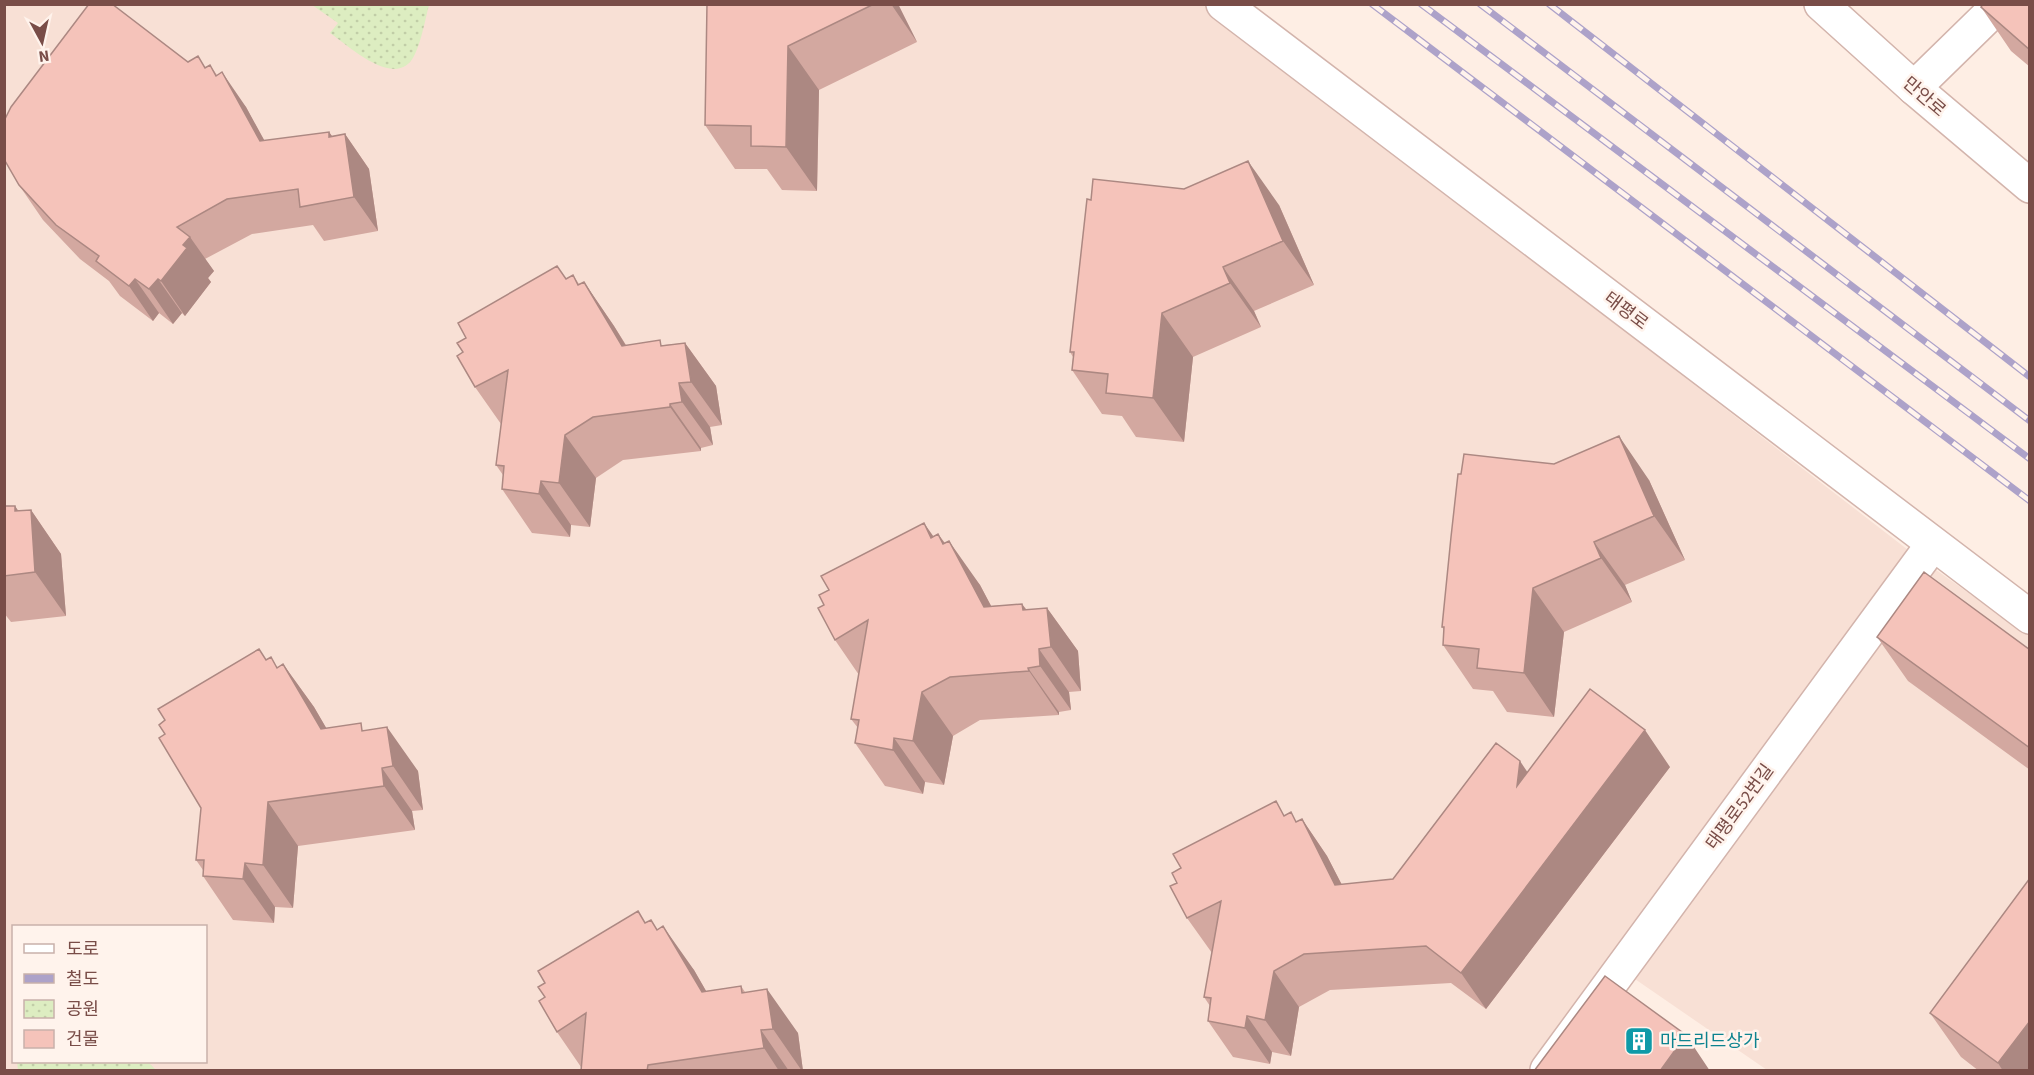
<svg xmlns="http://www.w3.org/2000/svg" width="2034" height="1075" font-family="'Source Sans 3','Noto Sans KR',sans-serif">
  <defs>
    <pattern id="park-dots" width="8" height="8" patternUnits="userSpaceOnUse" patternTransform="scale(1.5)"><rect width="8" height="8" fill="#ddedc1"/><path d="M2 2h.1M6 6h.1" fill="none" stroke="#c1cda7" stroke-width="1.8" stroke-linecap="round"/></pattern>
  </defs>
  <rect width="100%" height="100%" fill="#feeee4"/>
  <path fill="#f8e0d5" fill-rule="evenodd" d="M5 5H1203L1912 553 1532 1070H5ZM14 926H206V1062H14Z
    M1932 567 2029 636V1070H1767L1632 977Z"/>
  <path fill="url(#park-dots)" d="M312 5H429C425 20 422 39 415 54 398 92 350 47 330 33L338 23Z
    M17 1062H148L156 1070H18Z"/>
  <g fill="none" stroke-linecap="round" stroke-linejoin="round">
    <g stroke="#d3b4ac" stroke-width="36">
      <path id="minor" d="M1914 88 2000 4
        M1547 1070 1933 544"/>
    </g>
    <g stroke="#d3b4ac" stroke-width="36">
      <path id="tertiary" d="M1223 4 2030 617
        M1821 4 1914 88 2030 186"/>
    </g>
    <use href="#minor" stroke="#fff" stroke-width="33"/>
    <use href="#tertiary" stroke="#fff" stroke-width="33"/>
    <g stroke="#ada2c9" stroke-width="7">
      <path id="rail" d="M1372 4 2030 501
        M1421 4 2030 459
        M1480 4 2030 421
        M1549 4 2030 377"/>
    </g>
    <use href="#rail" stroke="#fff3ec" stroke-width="4.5" stroke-dasharray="14" stroke-linecap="butt"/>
  </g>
  <path fill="#d3a8a0" d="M707 4H903L899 6 917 42 819 90 817 191 782 190 767 169H735L705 125Z
    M2030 4V67L2011 51 1981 7Z
    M188 62 206 67 210 65 217 75 246 107 264 141 329 132 332 136 345 134 369 169 378 231 324 241 313 225 252 234 205 259 214 271 208 278 211 282 185 316 182 313 173 324 159 313 153 321 120 296 109 281 80 259 43 220 19 185Z
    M1091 200 1279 205 1314 285 1254 311 1261 327 1193 357 1184 442 1136 437 1122 416 1102 414 1072 370 1073 357 1070 352Z
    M573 275 579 284 584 282 614 326 626 345H664L685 343 716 386 722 425 710 427 713 445 701 448V451L623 460 596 478 590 527 571 525 570 537 532 533 502 489 503 475 496 465 501 424 475 387 566 279Z
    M1649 480 1685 560 1625 585 1632 602 1564 632 1554 717 1507 712 1493 691 1473 689 1443 645 1444 630 1442 627Z
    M4 506H15L18 511 31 510 61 554 66 616 11 622 4 613Z
    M938 534 945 543 980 585 991 606 1022 604 1027 610 1047 608 1078 651 1081 691 1069 692 1071 710 1059 712V715L980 720 953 736 944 785 925 782 923 794 885 786 855 743 858 728 851 719 859 675 835 640 824 605 829 590Z
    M1877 637 2030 650V770L1908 681Z
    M267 660 278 667 283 664 314 707 326 728 365 730 418 771 423 810 412 811 415 830 298 846 293 908 275 907 274 923 233 920 203 876V870L196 860Z
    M1670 767 1486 1009 1451 983 1330 990 1299 1007 1291 1056 1272 1052 1270 1064 1233 1057 1208 1021 1210 1006 1204 997 1212 953 1187 918 1177 883 1181 868 1286 815 1297 822 1302 819 1327 856 1342 885 1393 879 1527 772Z
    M646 922 658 930 694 970 706 991 741 986 745 992 798 1033 803 1071H581V1067L557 1032Z
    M1930 1013 2030 1071H1979L1961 1057Z"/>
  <path fill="#ac8882" d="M891 4H898L917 42Z
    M788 46 819 90 817 191 786 147Z
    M222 72 246 107 284 176 260 141Z
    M329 132 349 160 345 134 369 169 378 231 354 197 329 137Z
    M1248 161 1279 205 1314 285 1283 241Z
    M190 237 214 271 208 278 211 282 185 316 161 281 183 245Z
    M1223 267 1254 311 1261 327 1230 283Z
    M135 279 159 313 153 321 129 286Z
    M158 279 182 313 173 324 149 289Z
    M584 282 614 326 653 390 622 346Z
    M1162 313 1193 357 1184 442 1153 398Z
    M685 343 716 386 722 425 691 382Z
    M679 383 710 427 713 445 682 402Z
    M670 404 701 448V451L670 407Z
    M565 435 596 478 590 527 559 483Z
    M1619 436 1649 480 1685 560 1654 516Z
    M541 481 571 525 570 537 539 494Z
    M15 506 32 531 31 510 61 554 66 616 35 572 15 511Z
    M924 523 955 567 931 538Z
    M938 534 966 573 949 541 980 585 1015 651 984 607 943 544Z
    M1594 542 1625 585 1632 602 1601 558Z
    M1533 588 1564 632 1554 717 1524 673Z
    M1022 604 1050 644 1047 608 1078 651 1081 691 1051 647 1023 610Z
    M1039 649 1069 692 1071 710 1040 666Z
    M283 664 314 707 352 772 321 729Z
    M1028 668 1059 712V715L1029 671Z
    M922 692 953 736 944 785 913 741Z
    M387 727 418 771 423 810 393 766Z
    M1645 730 1670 767 1486 1009 1461 973Z
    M894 738 925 782 923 794 893 750Z
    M1520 761 1545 798 1517 786Z
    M382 768 412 811 415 830 384 786Z
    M268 802 298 846 293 908 263 865Z
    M1302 819 1327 856 1361 922 1335 885Z
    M245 863 275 907 274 923 243 879Z
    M663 926 694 970 732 1036 702 992Z
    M1274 971 1299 1007 1291 1056 1265 1020Z
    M767 989 798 1033 803 1071H802L773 1029Z
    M1247 1016 1272 1052 1270 1064 1245 1028Z
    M2030 1021V1071H2003L1998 1063Z
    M761 1030 789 1071H779L764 1048Z
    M1686 1035 1710 1071H1660Z"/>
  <path fill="#f5c3ba" stroke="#ac8882" stroke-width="1.5" d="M89 4H112L188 62 198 56 205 68 210 65 216 76 222 72 260 141 329 132V137L345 134 354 197 300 207 298 189 227 199 177 227 190 237 183 245 187 248 161 281 158 279 149 289 135 279 129 286 96 261 99 256 56 225 19 185 4 159V121L11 107Z
    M707 4H874L788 46 786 147 751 146V126L705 125Z
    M1983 4H2030V50L1981 7Z
    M1248 161 1283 241 1223 267 1230 283 1162 313 1153 398 1106 393 1108 374 1072 370 1074 352H1070L1087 199 1091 200 1093 179 1184 189Z
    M557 266 566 279 573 275 578 285 584 282 622 346 660 340 661 346 685 343 691 382 679 383 682 402 670 404V407L593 417 565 435 559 483 541 481 539 494 502 489 504 466 496 465 508 370 475 387 457 356 463 352 457 343 466 338 458 323Z
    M1619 436 1654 516 1594 542 1601 558 1533 588 1524 673 1477 668 1479 649 1443 645 1444 627H1442L1451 537 1458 474H1461L1464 454 1554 464Z
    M4 506H15V511L31 510 35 572 4 576Z
    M924 523 931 538 938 534 943 544 949 541 984 607 1022 604 1023 610 1047 608 1051 647 1039 649 1040 666 1028 668 1029 671 950 677 922 692 913 741 894 738 893 750 855 743 859 720 851 719 868 620 835 640 818 608 824 605 819 595 829 590 821 576Z
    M1924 572 2030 650V748L1877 637Z
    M259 649 266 660 271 657 277 668 283 664 321 729 361 723 362 731 387 727 393 766 382 768 384 786 268 802 263 865 245 863 243 879 203 876 204 860H196L201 808 159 738 165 734 159 725 165 720 158 709Z
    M1590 689 1645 730 1461 973 1426 946 1304 954 1274 971 1265 1020 1247 1016 1245 1028 1208 1021 1211 998 1204 997 1221 901 1187 918 1170 886 1177 883 1172 873 1181 868 1173 854 1276 801 1284 816 1291 812 1296 822 1302 819 1335 885 1393 879 1496 743 1520 761 1517 786Z
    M2030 878V1021L1998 1063 1930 1013Z
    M638 911 645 923 651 920 657 930 663 926 702 992 741 986 742 993 767 989 773 1029 761 1030 764 1048 648 1065 647 1071H581L586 1013 557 1032 539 1001 545 997 538 987 545 983 538 971Z
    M1605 976 1686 1035 1660 1071H1534Z"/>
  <defs>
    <g id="building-square" transform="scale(1.5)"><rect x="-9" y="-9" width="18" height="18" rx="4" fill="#0f9aa8" stroke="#fff3ec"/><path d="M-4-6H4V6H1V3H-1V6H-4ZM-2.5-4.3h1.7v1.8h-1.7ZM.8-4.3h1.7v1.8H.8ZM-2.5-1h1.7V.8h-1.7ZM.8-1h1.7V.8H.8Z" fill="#fff"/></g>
  </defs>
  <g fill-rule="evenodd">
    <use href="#building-square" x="1639" y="1041"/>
  </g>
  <g text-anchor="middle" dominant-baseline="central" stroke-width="5" stroke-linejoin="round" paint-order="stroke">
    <g font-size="18" fill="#794d48" stroke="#fff3ec">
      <text transform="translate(1924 97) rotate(41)">만안로</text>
      <text transform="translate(1626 311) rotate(37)">태평로</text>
      <text transform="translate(1740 807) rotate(-54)">태평로52번길</text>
    </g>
    <g font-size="18" fill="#0d838f" stroke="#fff3ec" text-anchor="start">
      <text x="1660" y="1041">마드리드상가</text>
    </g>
  </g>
  <rect width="2034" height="1075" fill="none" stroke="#794d48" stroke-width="12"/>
  <rect x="12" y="925" width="195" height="138" fill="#fff3ec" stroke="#c9b1aa" stroke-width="1.5"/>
  <rect x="24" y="944" width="30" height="9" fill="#ffffff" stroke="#c9b1aa" stroke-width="1.5"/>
  <text x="66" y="955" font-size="18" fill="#794d48">도로</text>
  <rect x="24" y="974" width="30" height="9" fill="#ada2c9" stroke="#c9b1aa" stroke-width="1.5"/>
  <text x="66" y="985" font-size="18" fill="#794d48">철도</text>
  <rect x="24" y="1000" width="30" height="18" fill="url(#park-dots)" stroke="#c9b1aa" stroke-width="1.5"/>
  <text x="66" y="1015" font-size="18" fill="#794d48">공원</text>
  <rect x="24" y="1030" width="30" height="18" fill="#f5c3ba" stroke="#c9b1aa" stroke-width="1.5"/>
  <text x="66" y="1045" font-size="18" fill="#794d48">건물</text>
  <g transform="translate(42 42) rotate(172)" stroke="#fff3ec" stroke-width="4.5" paint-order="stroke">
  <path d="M0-4.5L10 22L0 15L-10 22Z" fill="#794d48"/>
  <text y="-9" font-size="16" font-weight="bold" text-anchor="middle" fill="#794d48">N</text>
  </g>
</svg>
